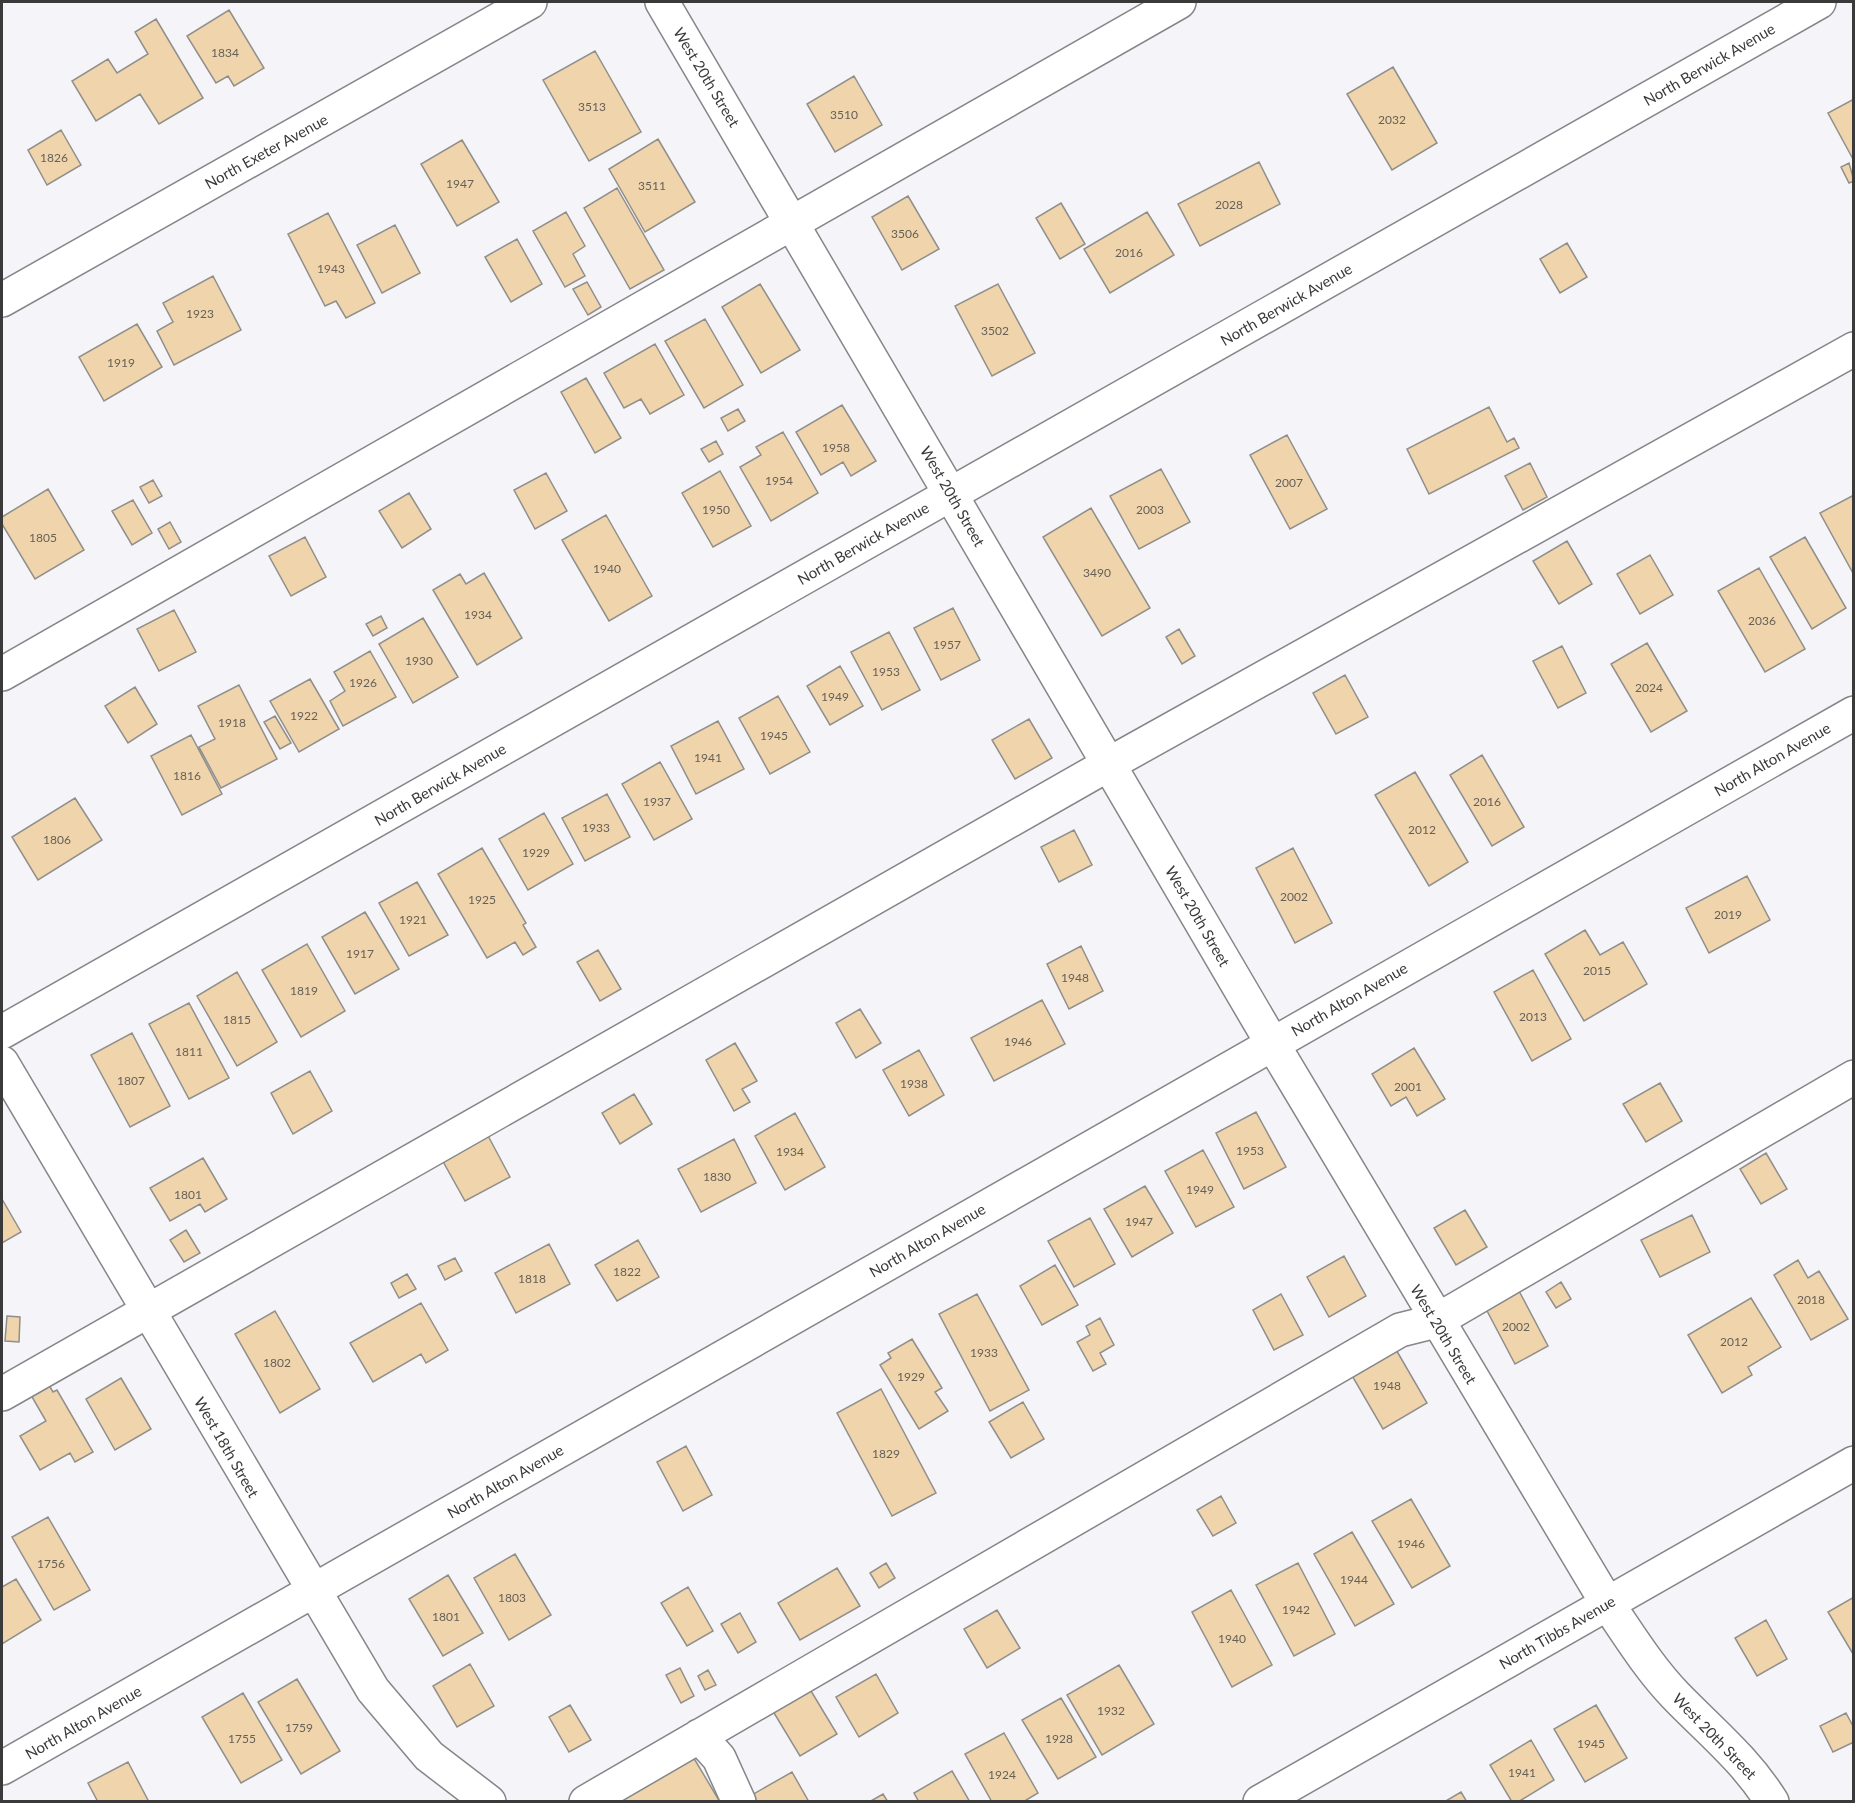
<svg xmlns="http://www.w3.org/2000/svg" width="1855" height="1803" font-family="Lato,sans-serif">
  <rect width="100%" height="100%" fill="#f5f5f9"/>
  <path fill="#efd4ac" stroke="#918f8b" stroke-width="1.5" d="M229 10 264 68 234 86 228 76 216 83 187 36Z
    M156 19 203 98 159 124 140 94 96 121 72 81 108 59 117 73 148 54 135 32Z
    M595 51 641 132 589 161 543 80Z
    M1393 67 1437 143 1392 170 1347 94Z
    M854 76 882 125 835 152 807 104Z
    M1854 99V161L1828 113Z
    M61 130 81 165 47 185 28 150Z
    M658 139 695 202 645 232 609 169Z
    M462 140 499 202 457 226 421 164Z
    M1259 162 1280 204 1200 246 1178 204Z
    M1849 163 1854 181 1849 183 1841 167Z
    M617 188 664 270 630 289 584 208Z
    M908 196 939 249 902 270 872 217Z
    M1061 203 1085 244 1060 259 1036 218Z
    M566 212 585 246 573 254 585 276 565 287 533 231Z
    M1147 212 1174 255 1110 293 1084 249Z
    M328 213 375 303 346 318 336 301 325 306 288 234Z
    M395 225 420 273 382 293 357 245Z
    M517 239 542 284 511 302 485 257Z
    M1567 243 1587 277 1560 293 1540 259Z
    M213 276 241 330 174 365 157 331 173 322 163 303Z
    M587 282 601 307 588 315 573 289Z
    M760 284 800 350 761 373 722 307Z
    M998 284 1035 353 992 376 955 306Z
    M705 319 743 385 704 408 665 341Z
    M137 324 162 367 104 401 79 357Z
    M655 344 684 395 650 414 641 399 624 408 604 373Z
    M586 378 621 438 595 453 561 392Z
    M842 405 876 461 851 476 843 462 821 475 796 432Z
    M1489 407 1507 442 1514 438 1519 448 1429 494 1407 449Z
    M738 409 745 421 728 431 721 418Z
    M783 432 818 493 771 521 740 467 761 455 756 447Z
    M1287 435 1327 509 1290 529 1250 455Z
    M716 441 723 454 709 462 701 449Z
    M1530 463 1547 497 1523 510 1505 476Z
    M1161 469 1190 522 1139 549 1110 496Z
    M720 471 751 526 713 547 682 493Z
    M546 473 567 511 535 529 514 490Z
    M153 480 162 496 149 503 140 487Z
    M48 489 84 550 35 579 2 524V517Z
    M409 493 431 529 402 548 379 511Z
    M1854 495V575L1820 513Z
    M133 500 152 533 132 545 112 511Z
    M1091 508 1150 608 1102 636 1043 537Z
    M606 515 652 596 609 621 562 540Z
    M170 522 181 542 169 549 158 529Z
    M305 537 326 577 291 596 269 556Z
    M1805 537 1846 608 1812 629 1770 557Z
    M1567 541 1592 584 1559 604 1533 561Z
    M1650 555 1673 595 1640 614 1617 574Z
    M1759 568 1805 649 1765 672 1718 591Z
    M484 573 522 638 477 665 433 590 460 574 466 584Z
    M953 608 980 660 941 680 914 628Z
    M174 610 196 652 159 671 137 629Z
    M381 616 387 628 373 636 366 624Z
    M423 618 458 677 413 703 379 644Z
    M1179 629 1195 656 1182 664 1166 637Z
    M889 632 920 690 882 710 851 652Z
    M1647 643 1687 711 1651 732 1611 664Z
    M1562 646 1586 693 1558 708 1533 661Z
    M370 651 396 697 343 726 330 701 345 691 334 672Z
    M840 666 863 706 830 725 807 686Z
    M1345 675 1368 717 1336 734 1313 693Z
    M310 679 339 729 299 752 270 701Z
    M239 685 277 759 221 788 199 747 215 739 198 706Z
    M135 687 157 724 128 743 105 706Z
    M778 696 810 752 770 774 739 718Z
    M275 716 291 743 280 749 264 722Z
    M1029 719 1052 758 1015 779 992 740Z
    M718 721 744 769 696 794 671 746Z
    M191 735 222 794 182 815 151 756Z
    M1482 755 1524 827 1492 846 1450 775Z
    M660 762 692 819 654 840 622 784Z
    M1415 772 1468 862 1429 886 1375 795Z
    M607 794 630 837 585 861 562 818Z
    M75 798 102 840 38 880 12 837Z
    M544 813 573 864 528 890 499 839Z
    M1074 830 1092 865 1059 882 1041 847Z
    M482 848 526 923 523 925 536 947 523 955 515 942 487 958 438 874Z
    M1293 848 1332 923 1295 943 1256 868Z
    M1747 876 1770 920 1709 953 1686 908Z
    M417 882 448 935 409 956 379 903Z
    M365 912 399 969 355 994 322 937Z
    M1585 930 1600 955 1623 942 1647 984 1584 1021 1545 954Z
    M307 944 345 1011 301 1037 262 970Z
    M1081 946 1103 991 1069 1009 1047 964Z
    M598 950 621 989 600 1001 577 962Z
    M1533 970 1571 1039 1532 1061 1494 992Z
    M237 972 277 1042 237 1066 197 996Z
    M1042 1000 1065 1044 994 1081 971 1038Z
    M189 1003 229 1078 189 1099 149 1024Z
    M860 1009 881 1043 856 1058 836 1023Z
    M132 1033 170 1106 130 1127 91 1055Z
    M735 1043 757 1081 742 1089 750 1102 734 1111 706 1060Z
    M1414 1048 1445 1099 1417 1116 1406 1097 1391 1106 1372 1074Z
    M919 1050 944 1095 909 1116 883 1070Z
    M310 1071 332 1111 293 1134 271 1093Z
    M1660 1083 1682 1121 1646 1142 1623 1104Z
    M634 1094 652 1124 620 1144 602 1113Z
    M1256 1112 1286 1167 1244 1189 1216 1133Z
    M795 1113 825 1167 785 1190 755 1136Z
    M486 1132 510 1177 465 1201 440 1156Z
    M734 1139 756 1183 701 1212 678 1169Z
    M1203 1150 1234 1207 1196 1227 1165 1171Z
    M1766 1153 1787 1189 1761 1204 1740 1169Z
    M203 1158 227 1199 205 1212 200 1204 170 1221 150 1188Z
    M1145 1186 1173 1233 1132 1257 1104 1209Z
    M2 1199 21 1232 2 1243Z
    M1465 1210 1487 1247 1456 1265 1434 1228Z
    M1692 1215 1710 1252 1660 1277 1641 1240Z
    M1090 1218 1115 1264 1074 1287 1048 1241Z
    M186 1230 200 1253 184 1262 170 1240Z
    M638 1240 659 1277 617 1301 595 1265Z
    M549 1244 570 1284 516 1313 495 1273Z
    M1344 1256 1366 1296 1329 1317 1307 1277Z
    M455 1258 462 1271 445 1280 438 1266Z
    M1798 1260 1808 1278 1819 1271 1848 1319 1811 1340 1774 1275Z
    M1055 1265 1078 1305 1042 1325 1020 1286Z
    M407 1274 416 1289 399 1298 391 1283Z
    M1561 1282 1571 1299 1556 1308 1546 1292Z
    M1518 1289 1548 1346 1515 1364 1485 1307Z
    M977 1294 1029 1390 990 1411 939 1314Z
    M1281 1294 1303 1335 1274 1350 1253 1310Z
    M1751 1298 1781 1347 1748 1367 1752 1375 1722 1393 1688 1335Z
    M421 1303 448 1350 426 1363 421 1354 373 1382 350 1343Z
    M275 1311 320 1389 280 1413 235 1334Z
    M7 1316 20 1317 19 1342 5 1341Z
    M1100 1318 1114 1345 1100 1353 1106 1364 1093 1371 1077 1342 1090 1335 1086 1326Z
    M912 1339 942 1388 935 1392 948 1411 919 1429 880 1365 891 1358 888 1353Z
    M1391 1341 1427 1403 1383 1429 1347 1367Z
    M121 1378 151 1429 115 1450 86 1399Z
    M46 1380 53 1392 57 1390 93 1452 75 1462 70 1453 40 1470 20 1436 46 1421 28 1390Z
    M881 1389 936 1493 892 1516 837 1413Z
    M1023 1402 1044 1439 1011 1458 989 1422Z
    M686 1446 712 1495 683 1511 657 1462Z
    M1221 1496 1236 1523 1213 1536 1197 1510Z
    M1411 1499 1450 1566 1412 1588 1372 1521Z
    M48 1517 90 1590 54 1610 12 1537Z
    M1352 1532 1394 1604 1355 1626 1314 1554Z
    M515 1554 551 1615 509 1640 474 1578Z
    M886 1563 895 1578 879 1588 870 1573Z
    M1298 1563 1335 1634 1294 1656 1256 1585Z
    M837 1568 860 1606 800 1640 778 1603Z
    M448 1575 483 1633 443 1656 409 1599Z
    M16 1579 41 1620 2 1644V1587Z
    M688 1587 713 1631 687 1646 661 1603Z
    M1231 1590 1272 1665 1232 1687 1192 1612Z
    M1854 1597V1654H1853L1828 1612Z
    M997 1610 1020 1648 987 1668 964 1629Z
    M740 1613 756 1642 738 1653 721 1624Z
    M1766 1620 1787 1659 1757 1676 1735 1638Z
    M470 1664 494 1706 457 1727 433 1686Z
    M1119 1665 1154 1724 1102 1755 1067 1695Z
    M680 1668 694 1696 681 1703 666 1675Z
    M708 1670 716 1685 705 1690 698 1676Z
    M876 1674 898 1713 859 1737 836 1697Z
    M297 1679 340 1751 301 1774 258 1702Z
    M805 1681 837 1734 800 1756 768 1703Z
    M243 1693 282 1760 241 1783 202 1717Z
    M1061 1698 1096 1757 1058 1779 1022 1720Z
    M570 1705 591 1740 569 1752 549 1717Z
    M1596 1705 1627 1758 1585 1782 1554 1729Z
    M1846 1713 1854 1728V1742L1833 1752 1820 1726Z
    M1004 1733 1038 1793 1023 1802H992L965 1754Z
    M1531 1740 1554 1780 1518 1802H1512L1490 1765Z
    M689 1750 720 1802H615Z
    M128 1762 149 1802H98L88 1783Z
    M952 1771 970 1802H919L914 1793Z
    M792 1772 809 1802H744L743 1800Z
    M1461 1792 1467 1802H1444Z
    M883 1794 888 1802H869Z"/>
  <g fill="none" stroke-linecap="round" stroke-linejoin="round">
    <g stroke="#858689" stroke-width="36">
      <path id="minor" d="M662 2 1272 1043 1607 1603C1629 1635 1649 1668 1676 1696 1710 1731 1746 1760 1772 1802
        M2 300 530 2
        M2 674 1179 2
        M2 1032 1819 2
        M2 1063 373 1690 429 1756 489 1802
        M2 1394 1109 764 1854 349
        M699 1736 719 1758 739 1802
        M2 1768 1854 713
        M586 1802 1400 1330 1436 1321 1854 1077
        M1260 1802 1854 1463"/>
    </g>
    <use href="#minor" stroke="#fff" stroke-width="33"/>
  </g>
  <g text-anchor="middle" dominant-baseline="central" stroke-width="4.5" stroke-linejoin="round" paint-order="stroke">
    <g font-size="12" fill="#676057">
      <text x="225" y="52">1834</text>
      <text x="592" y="106">3513</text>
      <text x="844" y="114">3510</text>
      <text x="1392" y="119">2032</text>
      <text x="54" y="157">1826</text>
      <text x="460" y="183">1947</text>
      <text x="652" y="185">3511</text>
      <text x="1229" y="204">2028</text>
      <text x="905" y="233">3506</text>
      <text x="1129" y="252">2016</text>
      <text x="331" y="268">1943</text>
      <text x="200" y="313">1923</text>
      <text x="995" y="330">3502</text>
      <text x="121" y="362">1919</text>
      <text x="836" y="447">1958</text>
      <text x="779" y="480">1954</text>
      <text x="1289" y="482">2007</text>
      <text x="716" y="509">1950</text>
      <text x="1150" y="509">2003</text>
      <text x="43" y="537">1805</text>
      <text x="607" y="568">1940</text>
      <text x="1097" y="572">3490</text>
      <text x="478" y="614">1934</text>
      <text x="1762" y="620">2036</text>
      <text x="947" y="644">1957</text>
      <text x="419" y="660">1930</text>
      <text x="886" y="671">1953</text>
      <text x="363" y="682">1926</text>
      <text x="1649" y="687">2024</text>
      <text x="835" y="696">1949</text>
      <text x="304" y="715">1922</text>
      <text x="232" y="722">1918</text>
      <text x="774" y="735">1945</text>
      <text x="708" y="757">1941</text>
      <text x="187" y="775">1816</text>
      <text x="657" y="801">1937</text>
      <text x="1487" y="801">2016</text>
      <text x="596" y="827">1933</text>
      <text x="1422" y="829">2012</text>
      <text x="57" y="839">1806</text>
      <text x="536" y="852">1929</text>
      <text x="1294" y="896">2002</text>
      <text x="482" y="899">1925</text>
      <text x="1728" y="914">2019</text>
      <text x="413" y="919">1921</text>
      <text x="360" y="953">1917</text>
      <text x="1597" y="970">2015</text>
      <text x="1075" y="977">1948</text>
      <text x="304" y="990">1819</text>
      <text x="1533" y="1016">2013</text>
      <text x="237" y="1019">1815</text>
      <text x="1018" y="1041">1946</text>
      <text x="189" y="1051">1811</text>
      <text x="131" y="1080">1807</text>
      <text x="914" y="1083">1938</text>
      <text x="1408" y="1086">2001</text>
      <text x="1250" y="1150">1953</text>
      <text x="790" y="1151">1934</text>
      <text x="717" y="1176">1830</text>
      <text x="1200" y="1189">1949</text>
      <text x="188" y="1194">1801</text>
      <text x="1139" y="1221">1947</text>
      <text x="627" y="1271">1822</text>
      <text x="532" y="1278">1818</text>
      <text x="1811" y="1299">2018</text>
      <text x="1516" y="1326">2002</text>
      <text x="1734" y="1341">2012</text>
      <text x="984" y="1352">1933</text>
      <text x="277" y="1362">1802</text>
      <text x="911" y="1376">1929</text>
      <text x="1387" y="1385">1948</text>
      <text x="886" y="1453">1829</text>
      <text x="1411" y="1543">1946</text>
      <text x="51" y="1563">1756</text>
      <text x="1354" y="1579">1944</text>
      <text x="512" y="1597">1803</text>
      <text x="1296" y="1609">1942</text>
      <text x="446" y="1616">1801</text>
      <text x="1232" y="1638">1940</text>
      <text x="1111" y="1710">1932</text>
      <text x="299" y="1727">1759</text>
      <text x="242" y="1738">1755</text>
      <text x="1059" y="1738">1928</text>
      <text x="1591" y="1743">1945</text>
      <text x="1522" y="1772">1941</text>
      <text x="1002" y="1774">1924</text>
    </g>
    <g font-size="15" fill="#3a3a3b" stroke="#fff">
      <text transform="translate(1709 64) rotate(-30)">North Berwick Avenue</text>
      <text transform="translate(707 77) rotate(59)">West 20th Street</text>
      <text transform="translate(266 151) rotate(-29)">North Exeter Avenue</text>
      <text transform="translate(1286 304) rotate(-30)">North Berwick Avenue</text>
      <text transform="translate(953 496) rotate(60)">West 20th Street</text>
      <text transform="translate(863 543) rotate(-30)">North Berwick Avenue</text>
      <text transform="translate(1772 759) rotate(-30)">North Alton Avenue</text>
      <text transform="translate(440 784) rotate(-30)">North Berwick Avenue</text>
      <text transform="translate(1198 916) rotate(60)">West 20th Street</text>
      <text transform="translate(1349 999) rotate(-30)">North Alton Avenue</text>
      <text transform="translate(927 1240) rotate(-30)">North Alton Avenue</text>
      <text transform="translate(1444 1334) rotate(59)">West 20th Street</text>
      <text transform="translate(227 1447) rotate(60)">West 18th Street</text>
      <text transform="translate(505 1481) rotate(-30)">North Alton Avenue</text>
      <text transform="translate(1557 1632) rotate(-30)">North Tibbs Avenue</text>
      <text transform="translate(83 1722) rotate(-30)">North Alton Avenue</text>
      <text transform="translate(1715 1736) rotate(46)">West 20th Street</text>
    </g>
  </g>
  <rect width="1855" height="1803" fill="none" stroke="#3a3a3b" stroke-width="6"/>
</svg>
